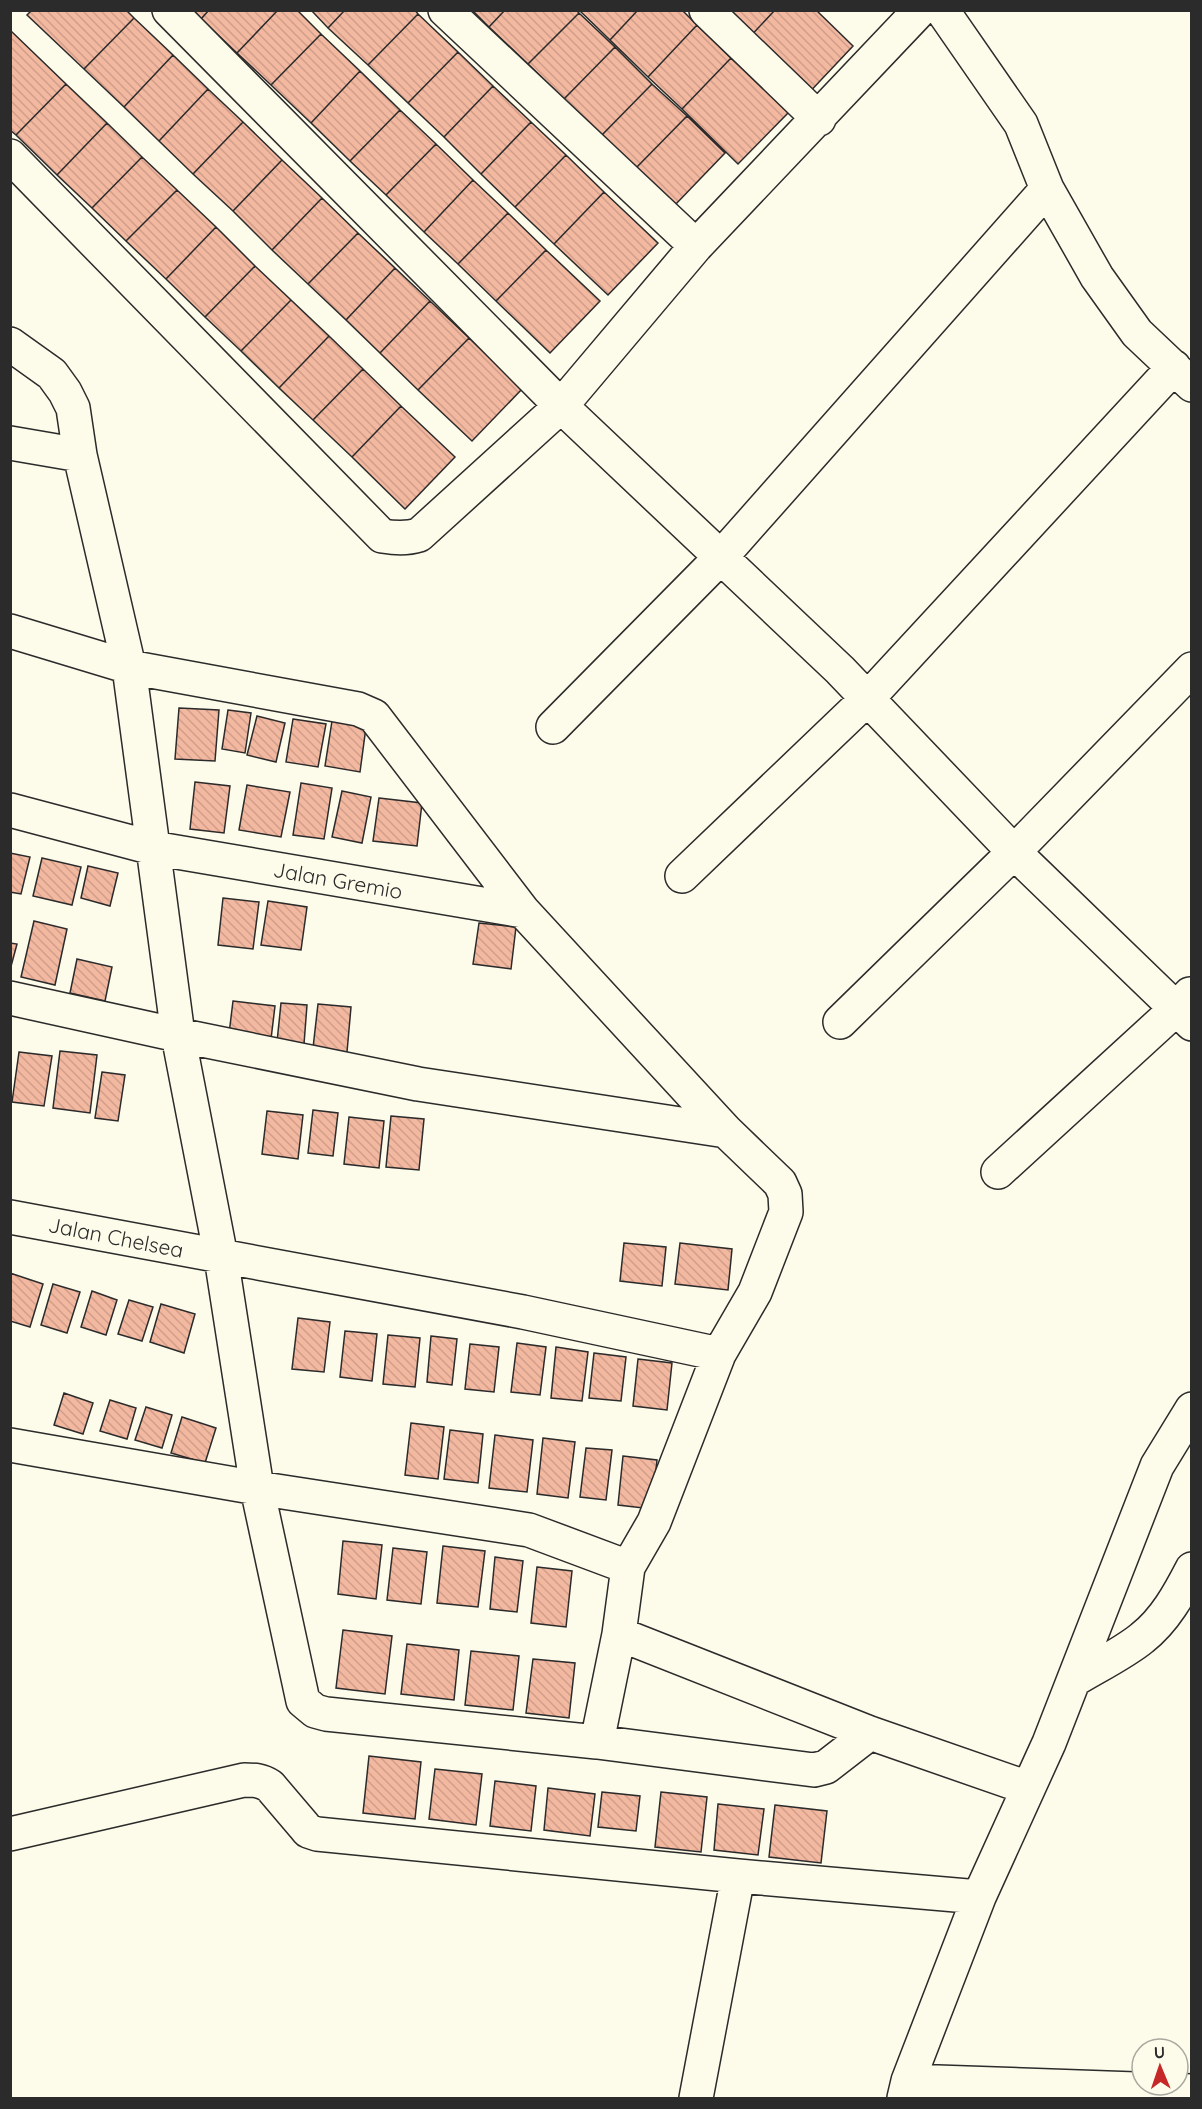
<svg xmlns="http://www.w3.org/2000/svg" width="1202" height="2109" font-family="Quicksand,sans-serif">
  <defs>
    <pattern id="building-back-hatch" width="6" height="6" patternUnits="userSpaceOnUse" patternTransform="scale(1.5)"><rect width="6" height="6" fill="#f2b8a0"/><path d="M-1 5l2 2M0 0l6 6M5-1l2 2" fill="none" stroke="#d09e8a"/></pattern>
  </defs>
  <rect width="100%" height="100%" fill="#fdfbea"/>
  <path fill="url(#building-back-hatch)" stroke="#2b2b2b" stroke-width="1.5" d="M32 10H126L134 18 84 69 27 15Z
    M193 10H209L201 19Z
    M209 10H278L237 53 201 19Z
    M278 10H297L321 34 271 85 237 53Z
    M311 10H345L328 28Z
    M345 10H415L418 14 368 65 328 28Z
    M472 10H505L489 27Z
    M505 10H576L579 13 528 64 489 27Z
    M579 10H638L610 40Z
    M638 10H682L697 25 648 77 610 40Z
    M712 10H775L745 42Z
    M775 10H816L853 46 804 98 745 42Z
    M579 13 615 47 564 99 528 64Z
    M418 14 458 52 408 103 368 65Z
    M134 18 173 55 124 107 84 69Z
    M697 25 731 58 682 109 648 77Z
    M11 31 66 84 16 135 10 130Z
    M321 34 360 71 311 123 271 85Z
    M615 47 652 84 602 135 564 99Z
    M458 52 493 86 444 137 408 103Z
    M173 55 208 89 159 141 124 107Z
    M731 58 789 112 738 164 682 109Z
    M360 71 400 110 350 161 311 123Z
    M66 84 107 123 57 175 16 135Z
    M652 84 687 116 636 168 602 135Z
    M493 86 531 122 481 174 444 137Z
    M208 89 243 122 193 174 159 141Z
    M400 110 436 144 386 195 350 161Z
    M687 116 725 153 675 205 636 168Z
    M243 122 282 160 233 211 193 174Z
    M531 122 566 155 515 207 481 174Z
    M107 123 142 157 92 208 57 175Z
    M436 144 473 180 424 232 386 195Z
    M566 155 604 192 554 244 515 207Z
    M142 157 177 190 126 241 92 208Z
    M282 160 322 198 272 250 233 211Z
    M473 180 508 213 458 264 424 232Z
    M177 190 216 227 166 279 126 241Z
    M604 192 658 243 608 295 554 244Z
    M322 198 358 233 308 284 272 250Z
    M508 213 546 250 496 301 458 264Z
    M216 227 255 266 205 317 166 279Z
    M358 233 395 268 346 320 308 284Z
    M546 250 600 301 550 353 496 301Z
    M255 266 291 300 241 351 205 317Z
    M395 268 430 301 380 353 346 320Z
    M291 300 329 336 279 388 241 351Z
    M430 301 469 338 418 390 380 353Z
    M329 336 363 369 313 420 279 388Z
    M469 338 522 389 472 441 418 390Z
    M363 369 401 406 352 457 313 420Z
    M401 406 455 457 405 509 352 457Z
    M179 708 219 710 215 761 175 759Z
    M228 710 251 713 245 753 222 749Z
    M257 716 285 723 276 762 247 755Z
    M293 719 326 724 318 767 286 762Z
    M332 721 366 727 360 772 325 766Z
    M195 782 230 786 224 833 190 829Z
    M301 783 332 788 324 839 293 835Z
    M247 785 290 792 281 837 239 830Z
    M342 791 371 797 362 843 332 837Z
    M379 798 422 803 417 846 373 841Z
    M10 853 30 857 21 894 10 892Z
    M42 858 81 867 72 905 33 896Z
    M88 866 118 873 110 906 81 898Z
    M223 898 259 902 253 949 218 945Z
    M268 901 307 907 301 950 261 945Z
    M34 921 67 929 55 985 21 977Z
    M479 923 516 927 511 969 473 964Z
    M10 943 17 944 10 970Z
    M77 959 112 967 105 1001 70 993Z
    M233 1001 275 1006 271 1039 229 1034Z
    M281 1003 307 1005 304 1044 277 1042Z
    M318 1004 351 1007 347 1052 313 1048Z
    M60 1051 97 1055 90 1113 53 1108Z
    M19 1052 52 1056 44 1106 12 1102Z
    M102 1072 125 1075 118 1121 95 1118Z
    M313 1110 338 1113 333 1156 308 1153Z
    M267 1111 303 1115 298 1159 262 1154Z
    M391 1116 424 1119 419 1170 386 1167Z
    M349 1117 384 1121 379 1168 344 1164Z
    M624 1243 666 1247 662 1286 620 1281Z
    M680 1243 732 1249 728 1290 675 1284Z
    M10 1273 43 1284 30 1327 10 1321Z
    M53 1284 80 1292 67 1333 41 1325Z
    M92 1291 117 1300 106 1335 81 1327Z
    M129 1300 153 1307 142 1341 118 1334Z
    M161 1304 195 1314 184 1353 150 1342Z
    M298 1318 330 1322 324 1372 292 1369Z
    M345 1331 377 1334 372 1381 340 1377Z
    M388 1335 420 1338 415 1387 383 1384Z
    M431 1336 457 1339 452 1385 427 1382Z
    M517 1343 546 1347 540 1395 511 1392Z
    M470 1344 499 1347 494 1392 465 1389Z
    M556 1347 588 1352 582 1401 551 1398Z
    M594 1353 626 1357 621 1401 589 1398Z
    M638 1359 672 1363 667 1410 633 1406Z
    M64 1393 93 1403 83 1434 54 1425Z
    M110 1400 136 1408 127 1439 100 1431Z
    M146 1407 172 1415 162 1448 135 1440Z
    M182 1417 216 1428 205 1463 171 1453Z
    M411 1423 444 1427 438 1479 405 1475Z
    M450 1430 483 1434 478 1483 444 1479Z
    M495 1435 533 1440 527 1492 489 1488Z
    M543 1438 575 1442 568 1498 537 1494Z
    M586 1448 612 1450 606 1500 580 1497Z
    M623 1456 657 1460 652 1509 618 1505Z
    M343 1541 382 1545 376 1599 338 1594Z
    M443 1546 485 1551 478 1607 437 1603Z
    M393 1548 427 1552 421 1604 387 1600Z
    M495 1557 523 1561 517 1612 490 1609Z
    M537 1567 572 1571 566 1627 531 1623Z
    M343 1630 392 1636 385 1694 336 1688Z
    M407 1644 459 1650 454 1700 401 1694Z
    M471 1651 519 1656 513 1710 465 1705Z
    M533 1659 575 1663 569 1718 526 1713Z
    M369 1756 421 1762 415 1819 363 1813Z
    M435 1769 482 1774 476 1825 429 1819Z
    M495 1781 536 1786 531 1831 490 1826Z
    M548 1788 595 1794 590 1836 544 1830Z
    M602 1792 640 1796 636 1831 598 1827Z
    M661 1792 707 1797 701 1852 655 1847Z
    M718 1804 764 1809 758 1855 714 1850Z
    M775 1805 827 1811 821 1863 769 1857Z"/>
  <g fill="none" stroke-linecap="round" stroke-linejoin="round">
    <g stroke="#2b2b2b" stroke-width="36">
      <path id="minor" d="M169 10 561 406 840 670 1014 852 1192 1024
        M445 10 696 246
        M706 10 819 119
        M942 10 1021 124 1047 189 1097 277 1137 333 1192 385
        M10 156 382 536C395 538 406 539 419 535L561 406 696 246 920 10
        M10 344 52 374 65 392 73 408 80 455 129 667 178 1035 221 1257 257 1488 303 1701 315 1711 326 1714 597 1742 814 1770 826 1767 870 1733
        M10 443 80 455
        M10 631 129 667 358 709 374 716 523 911 726 1131 418 1084 178 1035 10 998
        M553 727 721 557 1047 189
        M10 810 153 848 523 911
        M682 876 868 698 1174 367
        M840 1022 1014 852 1192 669
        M998 1172 1176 1009 1190 994
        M10 1217 523 1312 719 1354
        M10 1445 257 1488 529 1530 628 1567
        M619 1634 870 1733 1028 1788
        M1074 1680C1095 1667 1124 1653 1142 1638 1165 1620 1179 1594 1192 1569
        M597 1742 619 1634 628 1567 654 1522 719 1354 755 1292 786 1212 785 1194 780 1183 726 1131
        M10 1834 244 1780C254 1780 261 1780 270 1786L304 1826 308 1831 317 1834 738 1876 979 1897
        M908 2081 1192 2091
        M696 2098 738 1876
        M904 2098 908 2081 979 1897 1049 1743 1157 1466 1192 1409"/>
    </g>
    <use href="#minor" stroke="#fdfbea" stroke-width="33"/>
  </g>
  <g text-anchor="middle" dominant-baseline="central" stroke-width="4.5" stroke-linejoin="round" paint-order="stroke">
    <g font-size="21" fill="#2b2b2b" stroke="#fdfbea">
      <text transform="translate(338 880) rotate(10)">Jalan Gremio</text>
      <text transform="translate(116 1237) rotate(11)">Jalan Chelsea</text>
    </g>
  </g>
  <rect width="1202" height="2109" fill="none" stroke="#2b2b2b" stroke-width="24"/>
  <g transform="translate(1160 2067) rotate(358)"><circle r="28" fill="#fdfbea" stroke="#a9a89e" stroke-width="1.5"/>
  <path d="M0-4.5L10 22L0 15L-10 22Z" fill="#c62828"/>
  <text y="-9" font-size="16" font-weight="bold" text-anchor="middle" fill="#2b2b2b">U</text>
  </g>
</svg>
